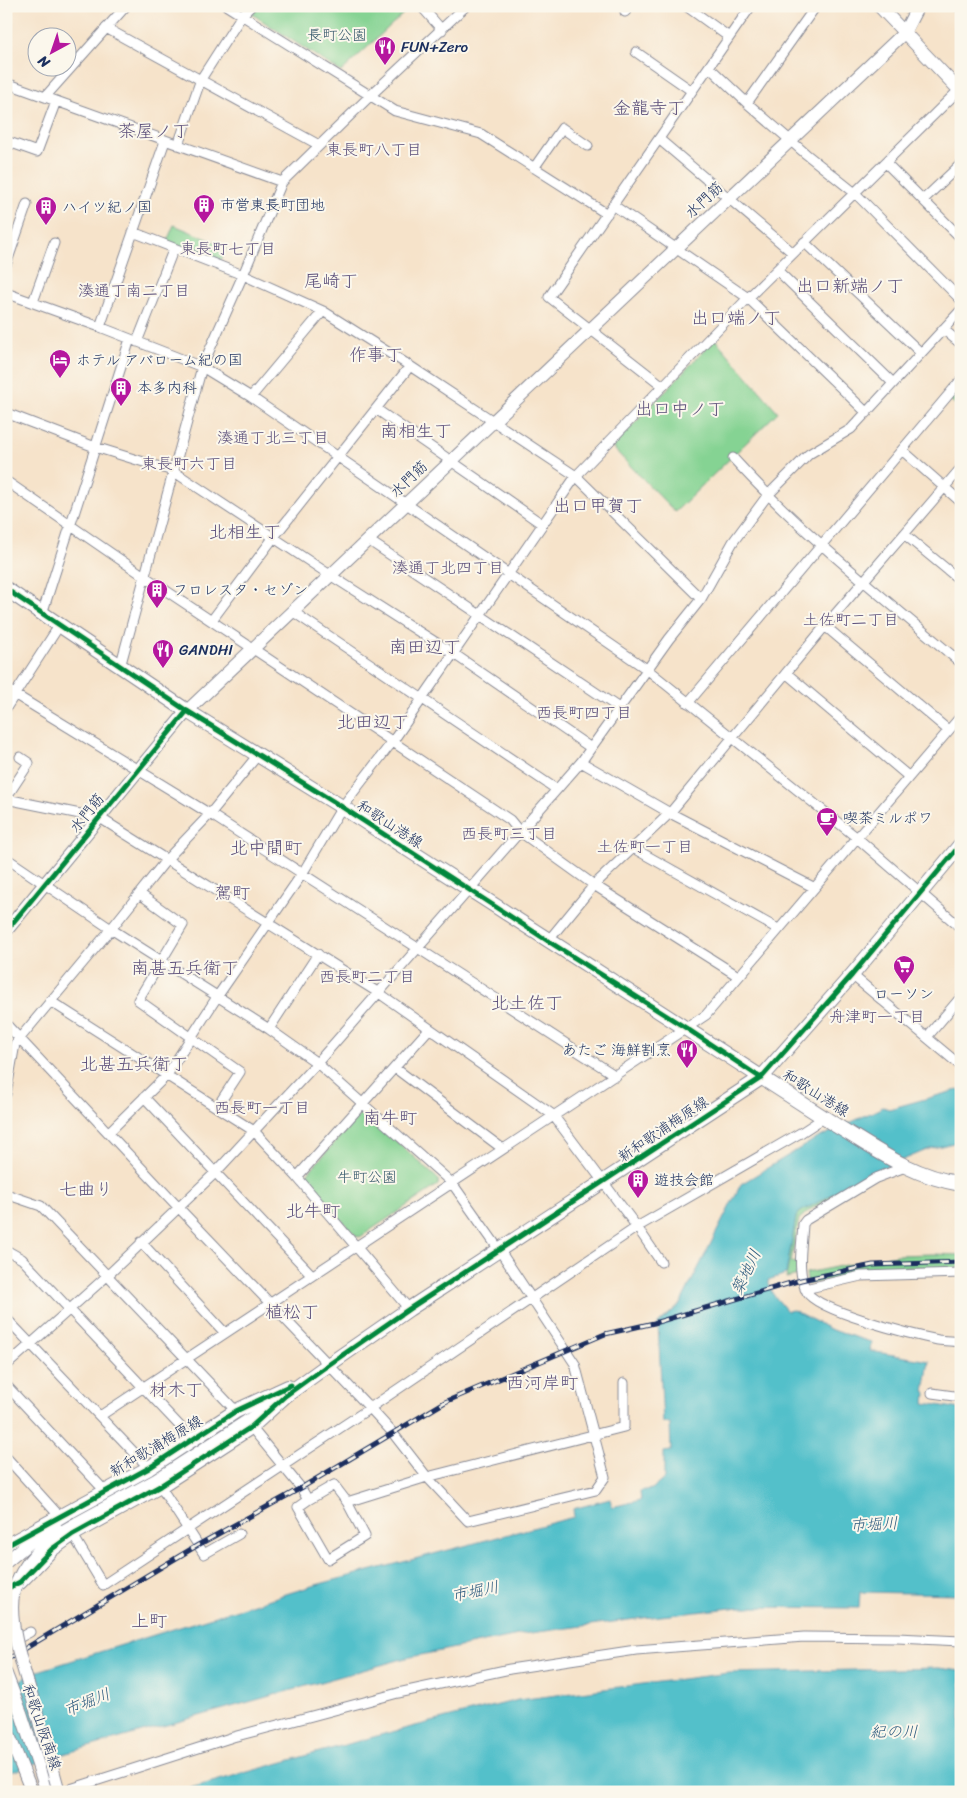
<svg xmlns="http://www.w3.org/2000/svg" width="967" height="1798" font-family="Sriracha,'Klee One',sans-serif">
  <rect width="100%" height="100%" fill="#fbf7ec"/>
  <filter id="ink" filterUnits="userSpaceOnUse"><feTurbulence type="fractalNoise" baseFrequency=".02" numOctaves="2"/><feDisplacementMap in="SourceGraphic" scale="10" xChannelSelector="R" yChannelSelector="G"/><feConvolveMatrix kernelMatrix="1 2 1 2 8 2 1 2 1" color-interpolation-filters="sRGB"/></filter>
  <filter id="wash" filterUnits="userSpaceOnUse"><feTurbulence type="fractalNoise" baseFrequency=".0096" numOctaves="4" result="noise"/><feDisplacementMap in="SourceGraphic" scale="20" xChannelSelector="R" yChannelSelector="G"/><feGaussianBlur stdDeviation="1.12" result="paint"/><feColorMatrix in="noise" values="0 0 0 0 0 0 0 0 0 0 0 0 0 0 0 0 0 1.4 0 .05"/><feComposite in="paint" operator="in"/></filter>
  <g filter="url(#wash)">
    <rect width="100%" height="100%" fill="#f6e3ca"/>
    <path fill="#85d393" stroke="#508178" d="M260 6H401L406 11 341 72 252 14Z
      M174 225 227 247 220 263 167 241Z
      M715 339 778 412 675 512 612 447Z
      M961 385V409L949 399Z
      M366 1113 439 1180 438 1185 360 1237 356 1236 306 1180V1175L360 1114Z
      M874 1176 811 1209 799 1219 791 1262 799 1263 798 1275 786 1278 796 1217 800 1212 864 1177Z
      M933 1254 961 1255V1268L904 1267 870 1271 808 1284 806 1273 896 1255Z"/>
    <path fill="#53c0ca" stroke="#377894" d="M961 1089V1141L929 1149 867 1175 800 1212 796 1217 786 1274 768 1280 772 1293 787 1311 793 1310 832 1330 871 1342 870 1351 929 1361 924 1392 926 1393 925 1403 961 1409V1594L860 1592 859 1608 740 1607 643 1618 523 1634 406 1658 56 1756 6 1774V1688L35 1672 312 1586 574 1517 573 1509 610 1499 612 1507 641 1500 640 1491 652 1489 664 1479V1452L671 1451 670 1423H663L658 1324 680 1304 741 1184 812 1141 883 1107 889 1109Z
      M938 1668 961 1671V1792H176L384 1734 518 1700 729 1673Z"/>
  </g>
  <g filter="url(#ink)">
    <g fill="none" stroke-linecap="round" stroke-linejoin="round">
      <g stroke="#888994" stroke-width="11">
        <path id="street" d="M227 6 395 111 481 134 607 214
          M421 6 442 30
          M686 6 729 37
          M957 6 961 8
          M625 12 630 6
          M106 28 319 145
          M636 52 692 91
          M709 67 747 103 806 154 855 193 961 300
          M6 83 282 182
          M45 97 126 6
          M747 103 816 6
          M659 139 793 253
          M6 141 37 152 56 101
          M178 145 201 79 242 15 251 6
          M886 163 961 238
          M534 168 562 128 588 146
          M923 200 961 164
          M613 205 748 298 867 413
          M133 232 243 275 323 311 410 366 576 476 701 599
          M804 242 920 352
          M6 265 27 204
          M777 270 893 383
          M6 293 100 327 202 367 251 397 648 670 856 837 961 928
          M33 302 54 243
          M100 327 165 141
          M943 329 961 344
          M137 342 174 248
          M663 386 549 297 751 6
          M251 397 323 311
          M376 409 542 524
          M6 413 95 447 173 471 330 575 454 654 591 748
          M902 450 961 502
          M733 458C802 534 883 597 961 663
          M6 481 144 576 510 820 519 831 594 885 738 976
          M904 534 961 581
          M368 540 619 708
          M292 611 556 789
          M42 614 130 339
          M212 620 274 537 410 366
          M825 626 948 730
          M120 667 202 367 243 275 282 182 371 95 466 6
          M786 673 908 776
          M6 689 210 814 616 1076
          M688 703 961 380
          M6 708 59 626
          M581 762 670 813 813 887
          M6 798 29 763 20 757
          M6 799 100 818 379 993 553 1115 637 1227 661 1262
          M633 848 778 929
          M6 858 111 929 269 1029 317 1063 452 1183 500 1251 575 1364 605 1477 596 1490 468 1521 427 1477 392 1432 370 1408 178 1207 6 1024
          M140 894 183 925 138 1000 240 1072 217 1107
          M548 941 594 885 670 813 825 626 961 468
          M852 975 961 1066
          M50 1001 254 1131 297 1177 409 1309
          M269 1029 318 954
          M927 1037 961 997
          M395 1068 503 1149
          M6 1094 15 1044 20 1038 111 929 167 859 210 814 257 756
          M144 1097 312 1275
          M109 1132 167 1075 217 997 302 874 342 807 393 741 576 476 748 298 961 88
          M905 1167 876 1178 806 1220 803 1224C802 1246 796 1272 807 1292 817 1311 914 1335 938 1340 945 1341 953 1341 961 1342
          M297 1177 429 1029
          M6 1194 41 1206 236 1411
          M141 1242 225 1333
          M6 1250 22 1259 193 1440
          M805 1289 861 1276 961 1273
          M6 1318 149 1468
          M6 1366 107 1276 216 1172 317 1063 581 762 669 639 701 599 733 542 767 496 809 454 851 429 961 310
          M6 1385 105 1491
          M932 1393 961 1397
          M100 1416 706 1015 961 716
          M251 1427 301 1488 308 1500 298 1507 328 1559 365 1536 347 1502
          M6 1457 63 1520
          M160 1486 204 1554 239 1534
          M308 1500 334 1485 347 1502 427 1477 624 1427V1383
          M70 1530 103 1585 370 1408 637 1227 802 1132 825 1117
          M6 1645 30 1632
          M61 1792 233 1737 398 1693 510 1669 636 1650 804 1637 897 1638 961 1641"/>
      </g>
      <g stroke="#888994" stroke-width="14">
        <path id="secondary" d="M879 6 961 92
          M6 931 187 711 904 33 918 6
          M77 1523 156 1480 264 1410
          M6 1674 21 1713 47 1792
          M6 1728 32 1792"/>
      </g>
      <g stroke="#888994" stroke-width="16">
        <path id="primary" d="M6 589 187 711 342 807 837 1126C878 1151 912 1176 961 1184
          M6 1546 149 1468 236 1411 288 1387
          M6 1589 20 1582 52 1549 73 1534 160 1486 251 1427 285 1396 321 1370 409 1309 761 1078 852 975 961 844"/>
      </g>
      <use href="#street" stroke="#fff" stroke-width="9"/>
      <use href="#secondary" stroke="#fff" stroke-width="12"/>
      <use href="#primary" stroke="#fff" stroke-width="14"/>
      <g stroke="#1b2f5e" stroke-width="5">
        <path id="rail" d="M6 1660 198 1545 301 1488 445 1402 605 1334 654 1323 801 1280 873 1265 961 1262"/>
      </g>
      <use href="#rail" stroke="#fbf7ec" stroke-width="3" stroke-dasharray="9" stroke-linecap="butt"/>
      <g stroke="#888994" stroke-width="14" stroke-linecap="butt">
        <path id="secondary-bridge" d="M6 1562 29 1543 56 1528
          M59 1792C51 1762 42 1733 34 1703 25 1674 6 1621 14 1591 23 1559 49 1538 77 1523"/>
      </g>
      <use href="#secondary-bridge" stroke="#fff" stroke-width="12"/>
      <g stroke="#fbf7ec" stroke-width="8">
        <path id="cycleway" d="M6 589 187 711 342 807 548 941 686 1028 761 1078
          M6 931 187 711
          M6 1546 149 1468 236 1411 291 1385
          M6 1589 20 1582 52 1549 73 1534 160 1486 251 1427 285 1396 321 1370 409 1309 761 1078 852 975 961 844"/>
      </g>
      <use href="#cycleway" stroke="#00873e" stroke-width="5"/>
    </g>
  </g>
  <defs>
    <g id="restaurant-pin" transform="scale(1.125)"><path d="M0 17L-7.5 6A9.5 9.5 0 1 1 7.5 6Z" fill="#b5179e" stroke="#fbf7ec"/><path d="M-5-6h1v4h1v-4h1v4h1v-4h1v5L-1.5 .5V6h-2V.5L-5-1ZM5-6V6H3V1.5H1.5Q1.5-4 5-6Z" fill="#fff"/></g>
    <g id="building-pin" transform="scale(1.125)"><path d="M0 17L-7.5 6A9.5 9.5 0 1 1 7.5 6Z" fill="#b5179e" stroke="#fbf7ec"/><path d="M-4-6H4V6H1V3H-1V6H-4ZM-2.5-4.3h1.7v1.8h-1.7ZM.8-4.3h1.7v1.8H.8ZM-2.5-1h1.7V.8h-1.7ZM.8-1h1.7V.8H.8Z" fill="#fff"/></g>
    <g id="hotel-pin" transform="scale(1.125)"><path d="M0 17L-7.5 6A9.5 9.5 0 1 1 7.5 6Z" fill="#b5179e" stroke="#fbf7ec"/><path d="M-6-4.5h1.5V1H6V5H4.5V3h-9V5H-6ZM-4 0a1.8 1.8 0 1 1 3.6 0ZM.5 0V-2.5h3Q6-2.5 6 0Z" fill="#fff"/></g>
    <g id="cafe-pin" transform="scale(1.125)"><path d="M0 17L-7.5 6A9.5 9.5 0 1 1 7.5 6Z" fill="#b5179e" stroke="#fbf7ec"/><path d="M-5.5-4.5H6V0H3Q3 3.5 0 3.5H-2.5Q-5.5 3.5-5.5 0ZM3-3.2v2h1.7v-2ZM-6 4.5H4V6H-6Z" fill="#fff"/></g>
    <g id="supermarket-pin" transform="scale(1.125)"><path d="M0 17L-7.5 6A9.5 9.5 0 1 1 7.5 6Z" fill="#b5179e" stroke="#fbf7ec"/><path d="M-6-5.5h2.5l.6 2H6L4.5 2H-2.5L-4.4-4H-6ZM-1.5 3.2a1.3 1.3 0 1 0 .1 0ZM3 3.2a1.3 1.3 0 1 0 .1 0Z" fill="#fff"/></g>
  </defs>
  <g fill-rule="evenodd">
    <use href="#restaurant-pin" x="385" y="47"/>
    <use href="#building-pin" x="204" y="205"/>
    <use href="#building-pin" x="46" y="207"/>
    <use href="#hotel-pin" x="60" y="360"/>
    <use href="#building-pin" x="121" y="388"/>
    <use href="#building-pin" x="157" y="590"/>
    <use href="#restaurant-pin" x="163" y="650"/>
    <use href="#cafe-pin" x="827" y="818"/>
    <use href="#supermarket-pin" x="904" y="966"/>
    <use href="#restaurant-pin" x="687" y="1050"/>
    <use href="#building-pin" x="638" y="1180"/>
  </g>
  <g text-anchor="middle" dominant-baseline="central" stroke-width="4" stroke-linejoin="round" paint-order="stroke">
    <g font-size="15" fill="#36586b" stroke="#fbf7ec">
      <text x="337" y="35">長町公園</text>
      <text x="367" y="1177">牛町公園</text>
    </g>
    <g font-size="15" fill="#1b2f5e" stroke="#fbf7ec" text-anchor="start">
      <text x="401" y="47">FUN+Zero</text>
      <text x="220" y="205">市営東長町団地</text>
      <text x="62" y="207">ハイツ紀ノ国</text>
      <text x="76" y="360">ホテル アバローム紀の国</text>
      <text x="137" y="388">本多内科</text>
      <text x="173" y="590">フロレスタ・セゾン</text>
      <text x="179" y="650">GANDHI</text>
      <text x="843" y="818">喫茶ミルポワ</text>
      <text x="904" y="994" text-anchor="middle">ローソン</text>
      <text x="671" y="1050" text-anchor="end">あたご 海鮮割烹</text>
      <text x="654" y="1180">遊技会館</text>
    </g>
    <g font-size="15" fill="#1b2f5e" stroke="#fbf7ec">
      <text transform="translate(704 200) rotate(-43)">水門筋</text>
      <text transform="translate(409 479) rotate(-44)">水門筋</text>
      <text transform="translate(87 813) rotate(-51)">水門筋</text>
      <text transform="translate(390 824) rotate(33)">和歌山港線</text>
      <text transform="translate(816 1093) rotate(32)">和歌山港線</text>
      <text transform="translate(663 1129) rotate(-34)">新和歌浦梅原線</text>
      <text transform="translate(156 1446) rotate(-31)">新和歌浦梅原線</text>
      <text transform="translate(42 1727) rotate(71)">和歌山阪南線</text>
    </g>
    <g font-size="16" fill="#5c507b" stroke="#fbf7ec">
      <text x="374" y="149">東長町八丁目</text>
      <text x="228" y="248">東長町七丁目</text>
      <text x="134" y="290">湊通丁南二丁目</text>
      <text x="273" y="437">湊通丁北三丁目</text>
      <text x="189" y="463">東長町六丁目</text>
      <text x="448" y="567">湊通丁北四丁目</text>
      <text x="851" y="619">土佐町二丁目</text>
      <text x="584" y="712">西長町四丁目</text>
      <text x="509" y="833">西長町三丁目</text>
      <text x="645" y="846">土佐町一丁目</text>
      <text x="367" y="976">西長町二丁目</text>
      <text x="877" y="1016">舟津町一丁目</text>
      <text x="262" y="1107">西長町一丁目</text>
    </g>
    <g font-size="16" font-style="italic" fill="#2c5a7e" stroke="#fbf7ec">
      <text transform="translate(746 1272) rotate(-65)">築地川</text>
      <text transform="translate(874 1524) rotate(-3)">市堀川</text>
      <text transform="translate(475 1591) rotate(-11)">市堀川</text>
      <text transform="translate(87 1702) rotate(-22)">市堀川</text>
      <text x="894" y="1731">紀の川</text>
    </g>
    <g font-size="18" fill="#5c507b" stroke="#fbf7ec">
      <text x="649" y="108">金龍寺丁</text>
      <text x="154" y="131">茶屋ノ丁</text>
      <text x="331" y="281">尾崎丁</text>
      <text x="850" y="286">出口新端ノ丁</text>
      <text x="736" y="318">出口端ノ丁</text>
      <text x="376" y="355">作事丁</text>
      <text x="680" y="409">出口中ノ丁</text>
      <text x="416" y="431">南相生丁</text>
      <text x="598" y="506">出口甲賀丁</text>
      <text x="245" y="532">北相生丁</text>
      <text x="425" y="647">南田辺丁</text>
      <text x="373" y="722">北田辺丁</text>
      <text x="266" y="848">北中間町</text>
      <text x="232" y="893">駕町</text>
      <text x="185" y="968">南甚五兵衛丁</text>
      <text x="527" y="1003">北土佐丁</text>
      <text x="134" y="1064">北甚五兵衛丁</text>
      <text x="390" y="1118">南牛町</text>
      <text x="86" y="1189">七曲り</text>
      <text x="313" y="1211">北牛町</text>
      <text x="292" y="1312">植松丁</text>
      <text x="542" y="1383">西河岸町</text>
      <text x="176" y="1390">材木丁</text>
      <text x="149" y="1621">上町</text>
    </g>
  </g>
  <rect width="967" height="1798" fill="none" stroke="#fbf7ec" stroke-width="25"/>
  <g transform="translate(52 52) rotate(220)"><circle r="24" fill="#fbf7ec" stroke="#a1a7b3"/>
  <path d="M0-4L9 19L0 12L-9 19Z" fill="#b5179e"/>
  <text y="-8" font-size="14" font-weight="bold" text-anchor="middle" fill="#1b2f5e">N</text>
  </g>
</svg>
